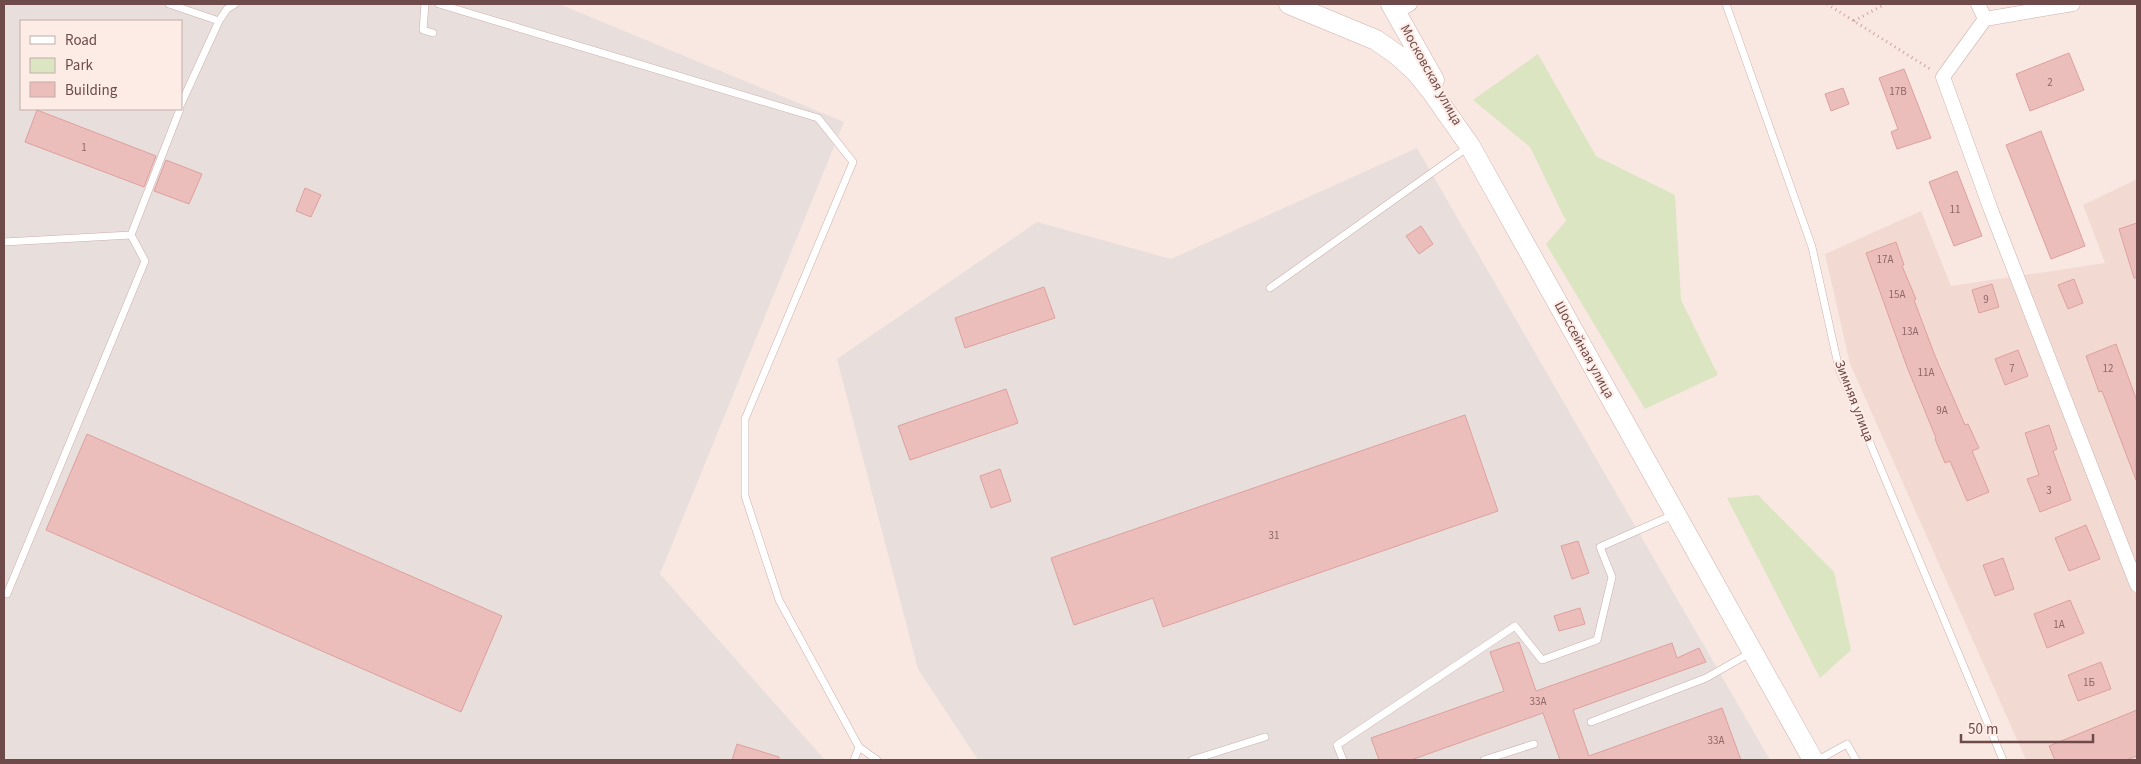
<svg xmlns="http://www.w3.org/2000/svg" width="2141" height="764" font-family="'Source Sans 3',sans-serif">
  <rect width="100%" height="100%" fill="#f9e8e1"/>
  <path fill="#f2dad3" d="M2137 179V760H2026L1850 364 1825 254 1921 211 1951 286 2105 263 2083 205Z"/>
  <path fill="#e8dedc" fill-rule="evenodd" d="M4 4H559L844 122 660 574 824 759V760H4ZM21 21H181V109H21Z
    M1417 148 1770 760H978L918 669 837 359 1037 222 1171 259Z"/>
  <path fill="#dbe5c1" d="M1538 54 1596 156 1675 195 1681 300 1718 375 1645 409 1546 244 1566 221 1530 147 1473 100Z
    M1758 495 1834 572 1851 650 1820 678 1727 498Z"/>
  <path fill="#ecbebb" stroke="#dda09d" d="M2069 53 2084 90 2030 111 2016 74Z
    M1904 69 1931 138 1897 149 1891 132 1898 129 1879 78Z
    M1843 88 1849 104 1831 111 1825 94Z
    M37 110 156 156 144 187 25 142Z
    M2041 131 2085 246 2051 259 2006 145Z
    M166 160 202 174 189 204 154 191Z
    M1957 171 1982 236 1954 246 1929 182Z
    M305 188 321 195 311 217 296 211Z
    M2137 223V278H2134L2119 229Z
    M1421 226 1433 244 1419 254 1406 236Z
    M1896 242 1904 265 1902 266 1916 299 1914 300 1935 356 1965 425 1968 424 1979 448 1972 451 1989 492 1967 501 1950 461 1945 463 1935 439 1936 438 1907 367 1866 253Z
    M2074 279 2083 303 2068 309 2058 285Z
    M1992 284 1999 307 1979 313 1972 290Z
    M1044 287 1055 318 965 348 955 318Z
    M2116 344 2137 401 2136 480 2102 391 2099 392 2086 356Z
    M2018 350 2028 376 2005 385 1995 359Z
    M1006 389 1018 423 910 460 898 426Z
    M1465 415 1498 511 1163 627 1153 598 1074 625 1051 558Z
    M2049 425 2057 449 2053 451 2071 500 2040 512 2027 479 2039 475 2025 433Z
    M87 434 502 616 461 712 46 530Z
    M1000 469 1011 501 991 508 980 476Z
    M2086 525 2100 559 2069 571 2055 538Z
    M1578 541 1589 573 1572 579 1561 546Z
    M2003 558 2014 589 1995 596 1983 565Z
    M2070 600 2084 633 2047 648 2034 614Z
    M1580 608 1585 624 1559 631 1554 616Z
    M1519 642 1536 691 1672 643 1677 658 1699 648 1706 662 1573 710 1589 756 1722 708 1741 760H1560L1543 713 1411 760H1379L1371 738 1504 691 1490 652Z
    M2101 662 2111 689 2078 701 2068 675Z
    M2137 710V756L2126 760H2055L2049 746Z
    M737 744 779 757V760H732Z"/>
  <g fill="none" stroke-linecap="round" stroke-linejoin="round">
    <g stroke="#cbafac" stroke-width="8">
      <path id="service" d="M169 4 219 21 227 9 235 4
        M425 4 423 30 433 33
        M439 4 818 118 853 162 745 419V496L779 600 859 747 854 760
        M1726 4 1812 247 1839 369 2003 760
        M181 104 219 21
        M4 242 131 235
        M1270 288 1468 147
        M4 593 7 594 145 261 131 235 180 109
        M1591 722 1706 678 1750 653
        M859 747 877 760
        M1192 760 1265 737
        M1343 760 1337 745 1515 626 1542 660 1597 640 1612 577 1600 547 1673 515
        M1484 760 1534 744
        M1818 760 1847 744 1856 760"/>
    </g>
    <g stroke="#cbafac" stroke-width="15">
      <path id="minor" d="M1978 4 1985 19 1943 77 1991 210 2137 585
        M1396 12 1410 4
        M1985 19 2073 4"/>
    </g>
    <g stroke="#d0b0ab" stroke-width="21">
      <path id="secondary" d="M1289 4 1376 40 1396 54 1415 71 1432 92 1470 146 1813 760
        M1391 4 1434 80"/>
    </g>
    <path stroke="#d0a29f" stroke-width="3" stroke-dasharray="1 4" stroke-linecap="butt" d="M1827 4 1930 69
      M1854 21 1885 4"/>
    <use href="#service" stroke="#fff" stroke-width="7"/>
    <use href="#minor" stroke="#fff" stroke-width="14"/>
    <use href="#secondary" stroke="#fff" stroke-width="20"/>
  </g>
  <g text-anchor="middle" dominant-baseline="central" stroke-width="4" stroke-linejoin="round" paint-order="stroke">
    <g font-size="11" fill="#8e6866">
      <text x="2050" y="82">2</text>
      <text x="1898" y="91">17В</text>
      <text x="84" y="147">1</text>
      <text x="1955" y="209">11</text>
      <text x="1885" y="259">17А</text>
      <text x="1897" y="294">15А</text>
      <text x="1986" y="299">9</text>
      <text x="1910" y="331">13А</text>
      <text x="2012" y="368">7</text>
      <text x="2108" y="368">12</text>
      <text x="1926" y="372">11А</text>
      <text x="1942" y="410">9А</text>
      <text x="2049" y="490">3</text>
      <text x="1274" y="535">31</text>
      <text x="2059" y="624">1А</text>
      <text x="2089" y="682">1Б</text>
      <text x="1538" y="701">33А</text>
      <text x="1716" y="740">33А</text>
    </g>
    <g font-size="14" fill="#6e4b4a" stroke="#fdece6">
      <text transform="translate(1431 75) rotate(61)">Московская улица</text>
      <text transform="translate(1584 350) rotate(61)">Шоссейная улица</text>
      <text transform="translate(1854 401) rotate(69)">Зимняя улица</text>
    </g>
  </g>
  <rect width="2141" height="764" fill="none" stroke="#6e4b4a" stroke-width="10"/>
  <rect x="20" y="20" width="162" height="90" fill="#fdece6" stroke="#c4aca8"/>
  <rect x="30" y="36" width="25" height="8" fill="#ffffff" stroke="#c4aca8"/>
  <text x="65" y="45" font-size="15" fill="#6e4b4a">Road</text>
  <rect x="30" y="58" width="25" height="15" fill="#dbe5c1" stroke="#c4aca8"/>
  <text x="65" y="70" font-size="15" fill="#6e4b4a">Park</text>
  <rect x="30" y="82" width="25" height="15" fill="#ecbebb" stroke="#c4aca8"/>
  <text x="65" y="95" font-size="15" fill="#6e4b4a">Building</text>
  <path d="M1961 734v8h132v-8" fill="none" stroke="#6e4b4a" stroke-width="2.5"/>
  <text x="1968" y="734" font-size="15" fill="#6e4b4a" stroke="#fdece6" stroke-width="4" paint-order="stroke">50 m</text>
</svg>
